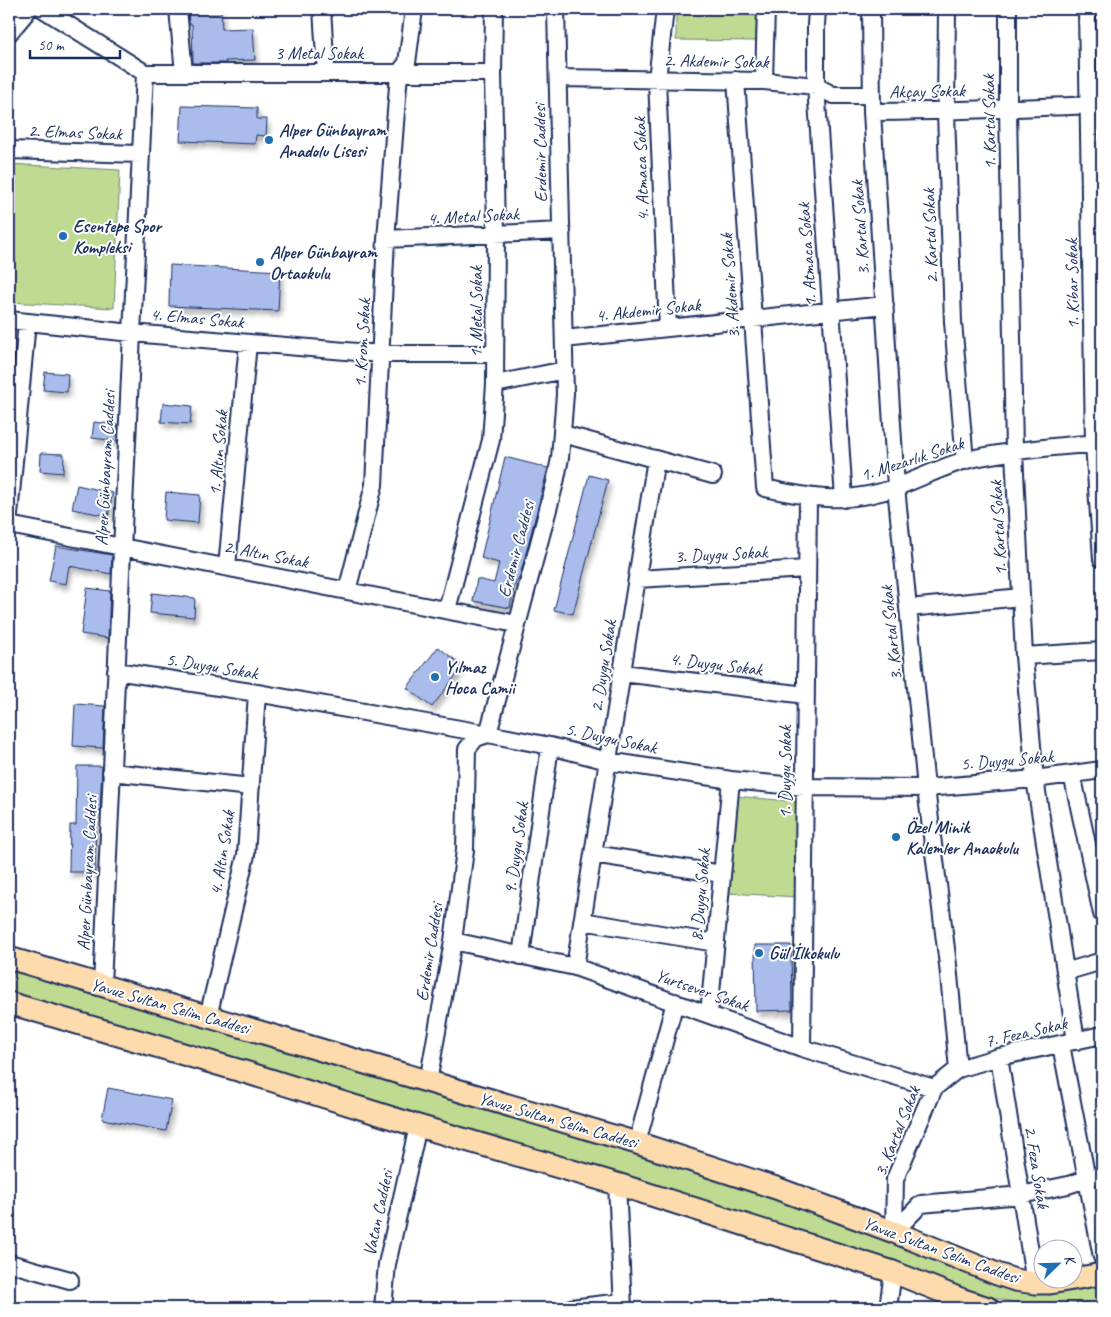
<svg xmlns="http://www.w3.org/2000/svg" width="1111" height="1317" font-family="Caveat,sans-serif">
  <defs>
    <filter id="shadow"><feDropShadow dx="3" dy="5.5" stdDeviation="2.5" flood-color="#0004"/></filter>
  </defs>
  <rect width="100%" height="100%" fill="#fff"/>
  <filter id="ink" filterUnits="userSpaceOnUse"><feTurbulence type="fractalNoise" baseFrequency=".02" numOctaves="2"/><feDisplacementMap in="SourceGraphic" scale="10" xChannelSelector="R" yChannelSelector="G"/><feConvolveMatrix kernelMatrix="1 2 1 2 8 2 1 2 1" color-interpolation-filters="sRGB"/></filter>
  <g filter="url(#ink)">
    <path fill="#bfda91" stroke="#6d8478" d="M676 9H757L756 41 676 40Z
      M1098 114H1102V169L1099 170Z
      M9 164 120 170 114 308 9 302Z
      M735 796 799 802 798 897 727 893Z
      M9 968 582 1134 810 1209 980 1277 1102 1283V1300C1082 1303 1061 1307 1040 1306 1014 1304 988 1296 963 1290L9 993Z"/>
    <path fill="#a9bceb" stroke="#1b2f5e" filter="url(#shadow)" d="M188 9H221L222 29 253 28 255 60 225 61 226 63H193L192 24H189Z
      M182 106 257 108V119H267L266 136 256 135 255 144 180 141Z
      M170 265 280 271 278 311 169 306Z
      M45 372 68 374 67 392 43 390Z
      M163 403 192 406 190 424 161 422Z
      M94 422 118 425 117 441 92 438Z
      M41 453 64 454 63 473 40 471Z
      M505 457 548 468 520 576 514 587 510 608 473 601 477 579 494 583 499 563 481 558Z
      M589 475 608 480 573 614 554 610Z
      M77 485 113 493 108 516 72 509Z
      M166 492 200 495 198 523 164 520Z
      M56 546 112 555 111 574 69 566 66 584 49 581Z
      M87 588 110 591 108 638 81 634Z
      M152 593 195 598 194 617 150 613Z
      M438 647 463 666 432 707 407 688Z
      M75 704 105 706 103 748 73 746Z
      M77 766H102L100 812H96L95 872H69L70 825H76Z
      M755 945H791L792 1010 756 1011Z
      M108 1088 172 1100 166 1131 102 1119Z"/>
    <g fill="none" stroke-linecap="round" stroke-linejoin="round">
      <g stroke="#1b2f5e" stroke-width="20">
        <path id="minor" d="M43 9 145 73 132 333 102 986
          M178 9 184 73
          M322 9 326 73
          M665 9 657 80 668 328
          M817 9 816 25V86L844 499
          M871 9 872 112 896 487 926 788 948 965 958 1069 934 1088 895 1179 894 1232
          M947 9 946 112 953 322 965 461
          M1008 9V108L1014 452 1024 656 1035 779 1076 1041
          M1087 9 1094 444 1102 559
          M9 33 29 9
          M145 73H493
          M558 78 764 81 816 86 833 95H871
          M736 80 765 488C814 499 850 505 899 486 921 478 944 466 966 460 1010 450 1057 446 1102 443
          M764 81 766 9
          M872 112C949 112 1025 107 1102 105
          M9 150 140 154
          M386 239 562 231
          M9 320 132 333 381 354H495
          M564 339 885 305
          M495 384 565 370
          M563 434 713 475
          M9 515 27 322
          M9 525 516 624
          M227 567 248 343
          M637 579 807 569
          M347 591 374 485 386 239 399 73 407 63 414 9
          M909 608 1021 597
          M447 610 491 440 495 384 496 235 493 73 494 9
          M1024 656 1102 651
          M116 671 257 693 488 734 550 746 608 761 731 780 805 787 926 788 1035 779 1102 770
          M622 673 806 695
          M111 772 251 787
          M1072 774 1102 914
          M593 854 722 874
          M582 921 716 943
          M453 941 575 967 802 1048 934 1088
          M521 956 550 746
          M575 967 656 459
          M1065 972 1102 961
          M709 1014 731 780
          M208 1017 246 855 257 693
          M1061 1045 1102 1257
          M802 1048 808 498
          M999 1057 1035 1283
          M958 1069 999 1057 1102 1035
          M428 1082 453 941 465 850 467 749 476 738 488 734 555 483 560 458 565 394 556 9
          M637 1143 675 1002
          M617 1184 623 1308
          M894 1232 921 1204 1021 1195 1068 1185 1102 1174
          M9 1263 70 1280
          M383 1308 387 1264 418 1126
          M571 1308 622 1302
          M888 1308 893 1272"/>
      </g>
      <g stroke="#1b2f5e" stroke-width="25">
        <path id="major" d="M9 958 637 1143 776 1188 894 1232 997 1274 1015 1280 1035 1283H1050L1102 1274
          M9 1003 248 1073 418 1126 617 1184 893 1272 963 1300 988 1308"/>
      </g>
      <use href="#minor" stroke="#fff" stroke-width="16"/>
      <use href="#major" stroke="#fedbac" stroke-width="21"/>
    </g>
  </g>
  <g fill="#1f6fb2" stroke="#fff" stroke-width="2">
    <circle cx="269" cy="140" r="5"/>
    <circle cx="63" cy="236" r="5"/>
    <circle cx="260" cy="262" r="5"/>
    <circle cx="435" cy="677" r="5"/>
    <circle cx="896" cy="837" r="5"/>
    <circle cx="759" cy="953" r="5"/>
  </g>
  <g text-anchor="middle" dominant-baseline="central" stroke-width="4" stroke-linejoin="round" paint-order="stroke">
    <g font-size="18" fill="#1b2f5e" stroke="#fff">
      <text x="319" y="53">3 Metal Sokak</text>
      <text transform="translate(716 61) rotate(1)">2. Akdemir Sokak</text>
      <text transform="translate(927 91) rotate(-1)">Akçay Sokak</text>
      <text transform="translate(989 122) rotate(-91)">1. Kartal Sokak</text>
      <text transform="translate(75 132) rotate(2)">2. Elmas Sokak</text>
      <text transform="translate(540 153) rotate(-91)">Erdemir Caddesi</text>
      <text transform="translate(641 169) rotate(-92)">4. Atmaca Sokak</text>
      <text transform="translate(473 216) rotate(-3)">4. Metal Sokak</text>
      <text transform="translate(860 228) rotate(-94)">3. Kartal Sokak</text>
      <text transform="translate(930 236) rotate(-92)">2. Kartal Sokak</text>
      <text transform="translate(807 255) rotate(-94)">1. Atmaca Sokak</text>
      <text transform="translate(1072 284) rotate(-91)">1. Kibar Sokak</text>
      <text transform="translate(730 286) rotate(-94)">3. Akdemir Sokak</text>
      <text transform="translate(648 310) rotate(-6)">4. Akdemir Sokak</text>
      <text transform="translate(476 312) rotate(-90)">1. Metal Sokak</text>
      <text transform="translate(197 318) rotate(5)">4. Elmas Sokak</text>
      <text transform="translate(362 343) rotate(-87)">1. Krom Sokak</text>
      <text transform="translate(218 453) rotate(-85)">1. Altın Sokak</text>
      <text transform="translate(912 459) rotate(-18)">1. Mezarlık Sokak</text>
      <text transform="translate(105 468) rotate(-87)">Alper Günbayram Caddesi</text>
      <text transform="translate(998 528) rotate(-93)">1. Kartal Sokak</text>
      <text transform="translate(516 549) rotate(-75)">Erdemir Caddesi</text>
      <text transform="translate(266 554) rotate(11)">2. Altın Sokak</text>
      <text transform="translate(721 554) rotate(-3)">3. Duygu Sokak</text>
      <text transform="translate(891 633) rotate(-96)">3. Kartal Sokak</text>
      <text transform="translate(716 664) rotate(7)">4. Duygu Sokak</text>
      <text transform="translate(212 666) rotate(9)">5. Duygu Sokak</text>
      <text transform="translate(603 666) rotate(-81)">2. Duygu Sokak</text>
      <text transform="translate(611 738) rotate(12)">5. Duygu Sokak</text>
      <text transform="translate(1007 760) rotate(-5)">5. Duygu Sokak</text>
      <text transform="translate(785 772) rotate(-90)">1. Duygu Sokak</text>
      <text transform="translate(516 848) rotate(-82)">9. Duygu Sokak</text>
      <text transform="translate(222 853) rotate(-81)">4. Altın Sokak</text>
      <text transform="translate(87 873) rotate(-87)">Alper Günbayram Caddesi</text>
      <text transform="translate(700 895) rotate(-85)">8. Duygu Sokak</text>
      <text transform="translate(429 952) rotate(-81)">Erdemir Caddesi</text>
      <text transform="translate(702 990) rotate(19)">Yurtsever Sokak</text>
      <text transform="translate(170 1006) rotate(16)">Yavuz Sultan Selim Caddesi</text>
      <text transform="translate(1026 1032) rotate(-13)">7. Feza Sokak</text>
      <text transform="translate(558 1120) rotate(16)">Yavuz Sultan Selim Caddesi</text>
      <text transform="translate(897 1131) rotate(-68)">3. Kartal Sokak</text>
      <text transform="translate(1037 1167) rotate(81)">2. Feza Sokak</text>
      <text transform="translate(378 1213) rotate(-78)">Vatan Caddesi</text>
      <text transform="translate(941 1250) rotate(20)">Yavuz Sultan Selim Caddesi</text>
    </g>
    <g font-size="18" font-weight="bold" fill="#1b2f5e" stroke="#fff" text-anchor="start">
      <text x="279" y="130">Alper Günbayram<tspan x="279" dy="21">Anadolu Lisesi</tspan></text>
      <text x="73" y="226">Esentepe Spor<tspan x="73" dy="21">Kompleksi</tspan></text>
      <text x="270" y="252">Alper Günbayram<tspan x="270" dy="21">Ortaokulu</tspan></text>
      <text x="445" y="667">Yılmaz<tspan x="445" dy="21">Hoca Camii</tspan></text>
      <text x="906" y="827">Özel Minik<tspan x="906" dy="21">Kalemler Anaokulu</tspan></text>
      <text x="769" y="953">Gül İlkokulu</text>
    </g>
  </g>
  <rect width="1111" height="1317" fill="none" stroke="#fff" stroke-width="30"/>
  <rect x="15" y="15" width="1081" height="1287" fill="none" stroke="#1b2f5e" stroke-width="2" filter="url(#ink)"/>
  <g transform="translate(1058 1264) rotate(67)"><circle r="24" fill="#ffffff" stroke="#a4acbf"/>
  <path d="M0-4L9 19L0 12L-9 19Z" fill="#1f6fb2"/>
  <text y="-8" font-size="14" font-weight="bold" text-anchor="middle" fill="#1b2f5e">K</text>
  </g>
  <path d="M30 50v8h90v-8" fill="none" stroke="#1b2f5e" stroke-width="2.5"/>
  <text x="38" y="50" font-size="15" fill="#1b2f5e" stroke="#ffffff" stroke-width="4" paint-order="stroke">50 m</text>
</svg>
